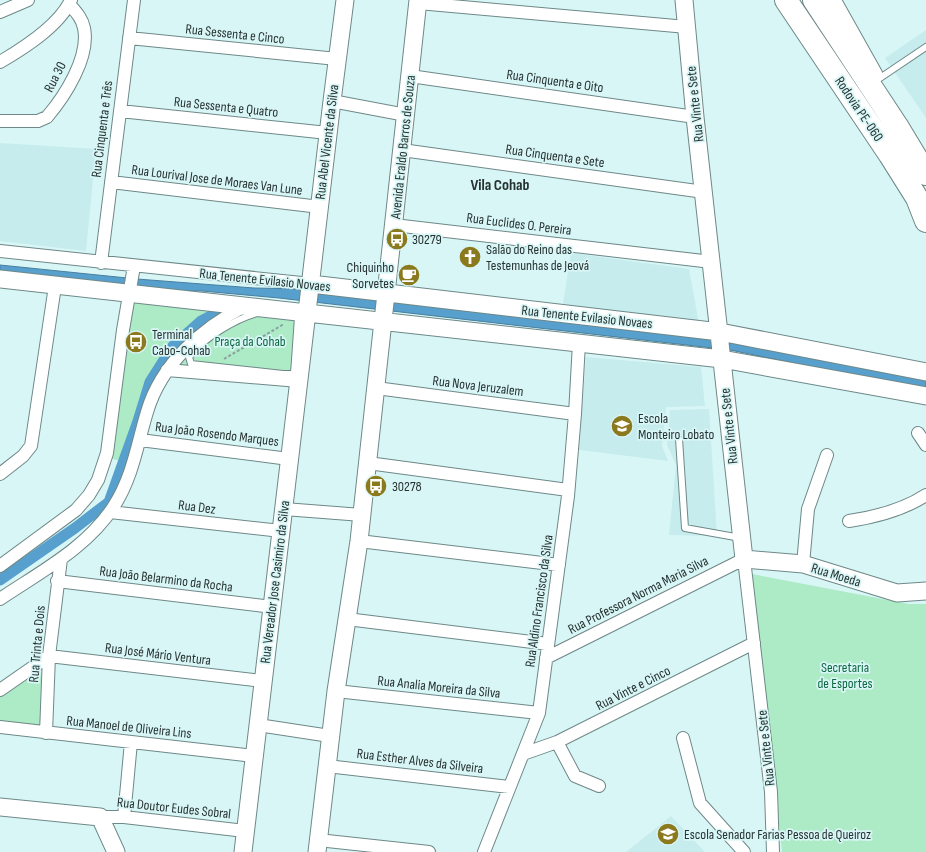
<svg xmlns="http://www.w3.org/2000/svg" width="926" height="852" font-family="'Sofia Sans Condensed',sans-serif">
  <rect width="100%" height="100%" fill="#d9f6f6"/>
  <path fill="#c6eced" d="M926 30V118L885 58Z
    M0 143 96 149 86 251 0 241Z
    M571 253 689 269 699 324 563 304Z
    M586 357 701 367 705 406 666 407 662 446 668 461 579 450Z
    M709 409 717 536 669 535 676 465 667 445 670 410Z
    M671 816 705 852H626Z"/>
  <path fill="#adebc6" d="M133 302 300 313 297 375 166 366 139 399 126 462 108 458 112 449Z
    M752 574 909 604H926V852H782Z
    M39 669 43 675 42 724 37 726 0 721V695Z"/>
  <path fill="#57a0cd" stroke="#497f9e" d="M0 265 137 279 254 288 304 289 711 336 926 379V390L730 350 279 298 202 291H185L177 293 137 289 0 271Z"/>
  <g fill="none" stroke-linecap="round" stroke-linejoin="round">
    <path stroke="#57a0cd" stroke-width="11" d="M0 580 75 528 109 502 138 421 150 382 173 346 201 321 220 311"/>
    <g stroke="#6e8888" stroke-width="8">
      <path id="lane" d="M877 80 926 47
        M261 312 298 317 294 374H283L191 364 189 357C203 338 238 317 261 312Z
        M679 439 685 528 741 538"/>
    </g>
    <g stroke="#6e8888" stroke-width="14">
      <path id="street" d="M418 3 687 27
        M0 12 28 0
        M129 38 337 59
        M0 62C24 48 59 26 71 0
        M410 76 695 117
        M332 101 406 115
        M120 111 328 133
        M0 121H38L47 117C65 96 90 57 84 28 82 18 76 12 69 4
        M402 150 704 192
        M111 182 320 207
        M394 225 712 262
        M0 251 311 284
        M101 263 134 0
        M167 370 299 381
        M376 388 575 414
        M918 433 926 445
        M140 440 289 459
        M368 463 568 490
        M0 474 23 456 31 446 55 286
        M284 509 362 515
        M110 512 281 531
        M849 521C876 517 903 510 926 495
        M359 541 559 565
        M803 564 808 509 827 455
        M0 566 76 510 89 495 98 480 107 453 123 330 134 266
        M57 581 272 607
        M0 599C40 572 87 548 114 506 133 476 137 445 147 412 161 364 202 328 245 306
        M347 619 548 644
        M546 658 744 559 771 792 773 852
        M0 690 49 656 262 681
        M336 691 539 713
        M258 725 330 736
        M0 727 254 756
        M46 733 49 656 61 559
        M683 738 700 803 744 852
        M557 742 575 776 599 786
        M523 754 557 742 754 643
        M327 766 509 787
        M100 817H124L245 831
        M124 817 131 742
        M318 840 429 852
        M484 852 539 713 568 496 575 414 579 343"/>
    </g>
    <g stroke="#6e8888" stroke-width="19">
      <path id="secondary" d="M684 0 695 117 744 559 803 564 897 593 926 591
        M832 0 874 75
        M0 279 722 359 926 396
        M311 284 720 332 926 372
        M0 807 100 817 116 852
        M243 852 332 101 345 0
        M317 852 336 691 359 541 418 0"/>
    </g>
    <g stroke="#6e8888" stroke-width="24">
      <path id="highway" d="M786 0 890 155 917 198 926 221
        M814 0 897 126 926 174"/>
    </g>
    <path stroke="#8ba0a0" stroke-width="2" stroke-dasharray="3 2" stroke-linecap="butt" d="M224 359 284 324"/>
    <use href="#lane" stroke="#fff" stroke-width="6"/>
    <use href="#street" stroke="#fff" stroke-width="12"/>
    <use href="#secondary" stroke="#fff" stroke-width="17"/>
    <use href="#highway" stroke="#fff" stroke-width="22"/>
  </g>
  <defs>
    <g id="bus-disc" transform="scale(1.15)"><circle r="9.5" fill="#8b791e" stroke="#d9f6f6"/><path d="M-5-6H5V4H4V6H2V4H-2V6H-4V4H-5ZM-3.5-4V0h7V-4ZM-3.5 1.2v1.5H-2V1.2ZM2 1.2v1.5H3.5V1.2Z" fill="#fff"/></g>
    <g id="church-disc" transform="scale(1.15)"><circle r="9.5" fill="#8b791e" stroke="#d9f6f6"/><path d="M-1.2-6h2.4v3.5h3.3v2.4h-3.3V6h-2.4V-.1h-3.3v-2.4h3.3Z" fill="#fff"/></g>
    <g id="cafe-disc" transform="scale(1.15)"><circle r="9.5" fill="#8b791e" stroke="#d9f6f6"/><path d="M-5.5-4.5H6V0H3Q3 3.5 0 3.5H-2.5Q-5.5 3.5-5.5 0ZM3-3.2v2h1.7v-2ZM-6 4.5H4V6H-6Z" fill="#fff"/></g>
    <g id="school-disc" transform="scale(1.15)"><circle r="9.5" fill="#8b791e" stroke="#d9f6f6"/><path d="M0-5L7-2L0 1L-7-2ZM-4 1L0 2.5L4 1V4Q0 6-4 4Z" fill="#fff"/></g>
  </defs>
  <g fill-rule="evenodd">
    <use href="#bus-disc" x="397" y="239"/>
    <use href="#church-disc" x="470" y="257"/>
    <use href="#cafe-disc" x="409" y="275"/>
    <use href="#bus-disc" x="136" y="342"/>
    <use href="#school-disc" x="622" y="426"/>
    <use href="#bus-disc" x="376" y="486"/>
    <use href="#school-disc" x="668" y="834"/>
  </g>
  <g text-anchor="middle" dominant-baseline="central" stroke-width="3.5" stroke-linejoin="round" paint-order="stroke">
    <g font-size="14" fill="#273232" stroke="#d9f6f6">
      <text transform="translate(235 34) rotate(6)">Rua Sessenta e Cinco</text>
      <text transform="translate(55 77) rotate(-63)">Rua 30</text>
      <text transform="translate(555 81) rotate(8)">Rua Cinquenta e Oito</text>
      <text transform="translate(695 104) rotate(-96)">Rua Vinte e Sete</text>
      <text transform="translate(226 107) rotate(6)">Rua Sessenta e Quatro</text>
      <text transform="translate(859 109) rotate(56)">Rodovia PE-060</text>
      <text transform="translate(102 129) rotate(-83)">Rua Cinquenta e Três</text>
      <text transform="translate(327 142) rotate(-83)">Rua Abel Vicente da Silva</text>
      <text transform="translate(403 147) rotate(-84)">Avenida Eraldo Barros de Souza</text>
      <text transform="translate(555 156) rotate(8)">Rua Cinquenta e Sete</text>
      <text transform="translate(217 180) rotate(7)">Rua Lourival Jose de Moraes Van Lune</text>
      <text transform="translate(519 224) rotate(7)">Rua Euclides O. Pereira</text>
      <text transform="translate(265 280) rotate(6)">Rua Tenente Evilasio Novaes</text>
      <text transform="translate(587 317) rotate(6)">Rua Tenente Evilasio Novaes</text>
      <text transform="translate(478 386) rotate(7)">Rua Nova Jeruzalem</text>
      <text transform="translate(729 426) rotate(-96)">Rua Vinte e Sete</text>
      <text transform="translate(217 434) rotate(7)">Rua João Rosendo Marques</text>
      <text transform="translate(197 507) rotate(7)">Rua Dez</text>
      <text transform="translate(836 575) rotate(17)">Rua Moeda</text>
      <text transform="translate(166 579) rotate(7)">Rua João Belarmino da Rocha</text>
      <text transform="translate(275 582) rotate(-83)">Rua Vereador Jose Casimiro da Silva</text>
      <text transform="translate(638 595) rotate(-27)">Rua Professora Norma Maria Silva</text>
      <text transform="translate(539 601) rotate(-82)">Rua Aldino Francisco da Silva</text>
      <text transform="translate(37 644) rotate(-85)">Rua Trinta e Dois</text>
      <text transform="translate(158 654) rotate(7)">Rua José Mário Ventura</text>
      <text transform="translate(439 687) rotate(6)">Rua Analia Moreira da Silva</text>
      <text transform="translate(633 688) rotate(-27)">Rua Vinte e Cinco</text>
      <text transform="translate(129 727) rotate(6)">Rua Manoel de Oliveira Lins</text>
      <text transform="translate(766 748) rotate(-96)">Rua Vinte e Sete</text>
      <text transform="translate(420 761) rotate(7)">Rua Esther Alves da Silveira</text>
      <text transform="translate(174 808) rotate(6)">Rua Doutor Eudes Sobral</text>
    </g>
    <g font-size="14" fill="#273232" stroke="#d9f6f6" text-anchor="start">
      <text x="412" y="239">30279</text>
      <text x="486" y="249">Salão do Reino das<tspan x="486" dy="16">Testemunhas de Jeová</tspan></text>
      <text x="394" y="267" text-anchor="end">Chiquinho<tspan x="394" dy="16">Sorvetes</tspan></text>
      <text x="152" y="334">Terminal<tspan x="152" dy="16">Cabo-Cohab</tspan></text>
      <text x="638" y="418">Escola<tspan x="638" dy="16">Monteiro Lobato</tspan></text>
      <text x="392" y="486">30278</text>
      <text x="684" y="834">Escola Senador Farias Pessoa de Queiroz</text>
    </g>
    <g font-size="14" fill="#0d6840" stroke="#d9f6f6">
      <text x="250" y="341">Praça da Cohab</text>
      <text x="845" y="667">Secretaria<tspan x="845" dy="16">de Esportes</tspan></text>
    </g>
    <g font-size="16" font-weight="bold" fill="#273232" stroke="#d9f6f6">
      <text x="500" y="185">Vila Cohab</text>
    </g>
  </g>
</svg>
